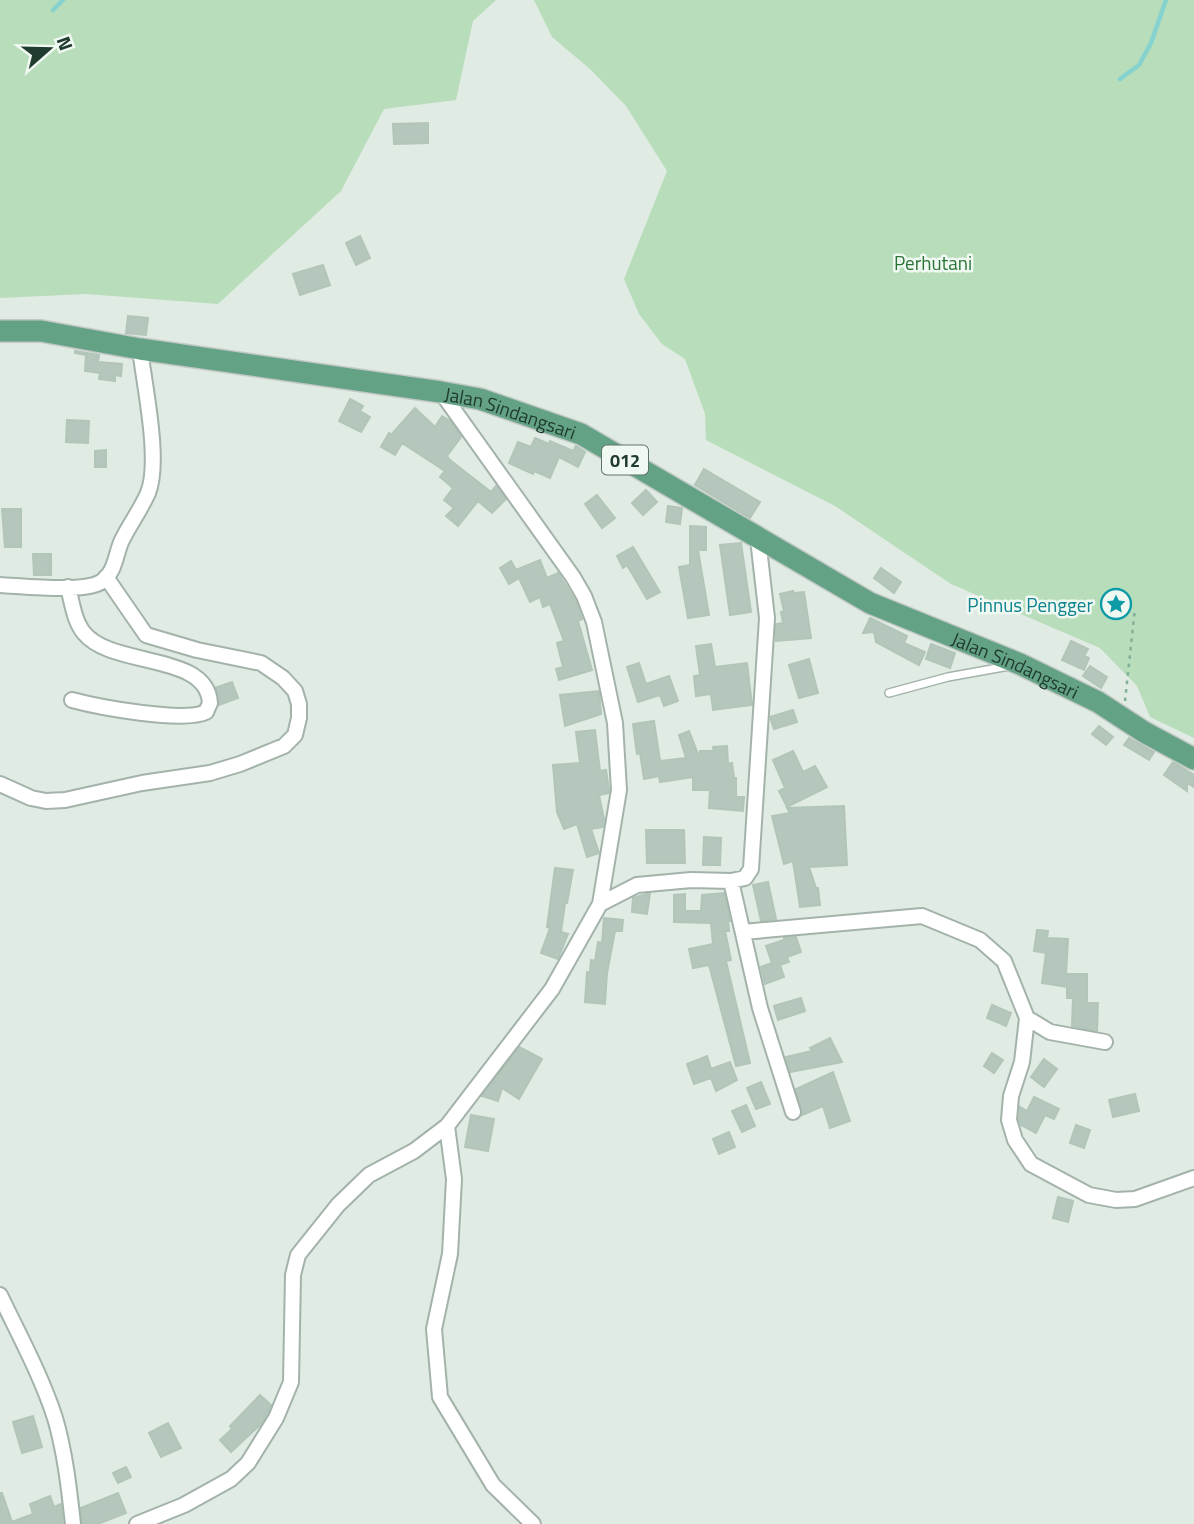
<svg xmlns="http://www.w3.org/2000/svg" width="1194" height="1524" font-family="'Titillium Web',sans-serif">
  <rect width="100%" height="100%" fill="#e0ebe4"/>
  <path fill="#b8ddba" d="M0 0H496L473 21 456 100 384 109 341 191 218 304 86 294 0 298Z
    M534 0H1194V738L1150 717 1137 686 1100 648 951 584 835 506 706 440 705 414 685 359 662 344 639 314 624 279 667 171 626 106 590 69 552 37Z"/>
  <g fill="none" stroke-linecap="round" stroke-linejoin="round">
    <path stroke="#86d2ce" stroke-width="4.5" d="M53 10 63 0
      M1120 79 1139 65 1151 43 1166 0"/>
  </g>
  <path fill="#b5c6bc" stroke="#b2c5b9" stroke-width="2" d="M428 123V143L394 144 393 124Z
    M360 236 370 258 356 265 346 243Z
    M323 265 330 285 300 295 293 274Z
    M128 316 148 318 146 335 126 333Z
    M75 351 99 355 98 362 122 364 121 376 115 375V381L99 379 100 373 85 371 86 355 75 353Z
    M350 399 363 406 360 411 370 417 361 432 339 421Z
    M415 408 435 427 442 416 450 421 461 437 447 456 450 460 491 492 496 486 506 499 492 513 478 501 458 526 446 516 454 508 444 500 453 488 440 477 445 471 402 443 395 455 381 447 389 433 391 435Z
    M67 420 89 421 88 443 66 442Z
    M535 438 549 444 550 441 573 451 576 446 585 452 578 467 559 457 550 478 534 471 533 474 509 463 518 442 531 447Z
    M106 450V467H95V451Z
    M704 469 760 502 750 518 695 485Z
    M646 490 657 502 643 515 632 503Z
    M597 495 615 518 602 528 585 504Z
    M668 506 682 508 680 524 666 522Z
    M2 509H21V547H5Z
    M690 526 706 527V550H698L709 615 688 618 679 567 690 565Z
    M741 543 751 612 730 615 720 545Z
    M633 547 660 592 647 599 627 565 623 568 617 556Z
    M33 554H51V575H34Z
    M540 560 547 578 558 573 575 600 582 619 578 621 592 670 559 680 556 669 563 667 557 643 564 641 550 604 543 607 540 597 530 602 519 578 509 584 500 568 511 561 516 570Z
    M881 568 901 582 894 593 874 578Z
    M793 591 794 593 804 592 811 638 776 641V624L783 623 781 612 784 611 780 594Z
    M870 618 907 636 904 643 925 652 919 665 876 642 874 632 863 633Z
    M1071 641 1088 649 1084 656 1089 658 1084 670 1062 660Z
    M711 644 715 667 747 663 752 705 713 710 711 694 696 696 694 676 700 675 696 646Z
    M931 644 955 653 950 668 926 659Z
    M809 659 818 693 799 698 789 665Z
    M639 663 646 684 669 676 678 701 664 706 660 695 638 702 627 667Z
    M1090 666 1107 677 1101 688 1083 676Z
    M232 682 238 698 219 705 215 688Z
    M599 691 601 714 565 726 560 695Z
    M793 710 797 722 774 729 770 717Z
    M654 721 660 761 686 758 679 735 689 731 700 759V751H714L713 747 727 746 728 764 732 763 734 778H736V797H744L743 811 709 808 710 790H693V777L660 782 659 776 644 779 640 753 637 754 633 724Z
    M1099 726 1113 737 1106 745 1092 734Z
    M595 730 600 771 606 770 609 790V793L599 795 604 819 603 827 591 829 599 853 587 857 577 824 564 829 557 812 553 765 580 763 576 732Z
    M1129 738 1154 752 1149 760 1124 745Z
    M793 751 803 772 815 766 827 787 787 807 779 791 785 788 773 760Z
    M1173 762 1194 775V787L1187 783V791L1164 775Z
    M844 806 847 865 809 867 816 888H818L820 905 800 907 793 861 784 864 772 816 790 813 787 808Z
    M646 830H684L685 863H647Z
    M704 837 721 838 720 865H703Z
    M555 868 573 870 567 903H565L561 932 568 934 558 959 541 953 550 928 547 927Z
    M768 882 776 919 761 921 753 885Z
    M650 893 647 914 632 912 633 898Z
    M724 893 730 921H728L729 931H725L731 960 726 961 750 1063 736 1066 709 965 693 968 689 949 713 944 711 923 674 922V895L685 894V911H701L702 895Z
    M604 918 623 920 622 931H615L607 973 605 1004 585 1002 587 972H590L591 960 595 961 598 942 602 943Z
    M1037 930 1048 931 1047 938 1068 939 1066 974H1087V1003H1098L1097 1031 1072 1026 1073 998H1067V987L1042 983 1046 953 1034 951Z
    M796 937 801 952 787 957 789 962 780 965 784 977 765 984 761 967 772 963 766 946 784 940V938Z
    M801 998 805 1011 778 1020 774 1006Z
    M992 1005 1011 1013 1006 1026 987 1018Z
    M830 1038 842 1062 790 1072 786 1057 812 1051 810 1048Z
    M519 1047 542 1059 519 1099 502 1088 498 1101 482 1096Z
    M992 1053 1003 1060 994 1073 984 1066Z
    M707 1056 711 1069 730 1062 737 1080 716 1091 711 1078 694 1084 687 1064Z
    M1044 1059 1057 1069 1044 1087 1031 1077Z
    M833 1072 850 1121 830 1128 823 1106 802 1115 796 1089Z
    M761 1082 770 1104 756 1109 747 1088Z
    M1135 1094 1139 1111 1113 1117 1109 1100Z
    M1034 1097 1059 1109 1054 1119 1045 1115 1036 1133 1021 1125 1019 1119 1020 1107 1027 1111Z
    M746 1105 755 1126 742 1132 732 1111Z
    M471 1115 494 1119 488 1151 465 1147Z
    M1076 1125 1090 1130 1084 1148 1070 1143Z
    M729 1132 735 1147 719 1154 713 1139Z
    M1058 1197 1073 1201 1068 1222 1053 1218Z
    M260 1395 271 1405 267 1414 260 1425 231 1452 220 1440 232 1429 230 1426Z
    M33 1416 42 1447 22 1453 13 1422Z
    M168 1423 181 1448 161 1457 149 1433Z
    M126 1467 131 1477 118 1483 113 1473Z
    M0 1493H2L12 1522 33 1514 30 1504 50 1496 54 1507 61 1504 63 1524H0Z
    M118 1493 126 1513 98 1524H82L81 1508Z"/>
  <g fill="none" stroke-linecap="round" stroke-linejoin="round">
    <g stroke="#a3b3aa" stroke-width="10">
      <path id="lane" d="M889 693 948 677 1009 666"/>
    </g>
    <g stroke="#a3b3aa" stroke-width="18">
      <path id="street" d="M441 392 573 577 584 596 594 622 615 723 619 790 600 904
        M0 585C23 586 83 593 101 582 116 572 115 555 122 540 130 524 141 509 148 493 161 461 144 384 140 349
        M68 587C72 602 74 621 84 633 112 668 207 652 210 703L206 712C183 723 98 707 72 700
        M0 784 31 798 46 801 65 800 142 783 210 773 240 764 284 746 295 735 299 718V704L295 691 283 678 261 663 197 650 146 635 106 577
        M731 881 760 1008 793 1112
        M743 932 922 916 980 940 1004 961 1027 1018 1022 1062 1011 1096 1009 1120 1015 1140 1031 1164 1089 1195 1116 1200 1135 1199 1194 1178
        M1027 1018 1050 1032 1105 1042
        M447 1126 454 1179 450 1254 434 1329 440 1397 493 1485 533 1524
        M0 1295C19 1335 41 1375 55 1418 65 1452 69 1488 73 1524
        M137 1524 184 1505 231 1479 248 1463 276 1418 291 1382 293 1275 298 1255 338 1205 369 1175 414 1151 447 1126 552 989 600 904 637 885 691 880 731 881 745 878 751 869 767 618 758 539"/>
    </g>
    <g stroke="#c1c8c5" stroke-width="24">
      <g id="primary">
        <path id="s1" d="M0 331H41L140 349 441 392 480 399 581 434 870 603 1020 664 1098 702 1144 732 1194 759"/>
      </g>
    </g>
    <path stroke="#7faf97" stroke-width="2.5" stroke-dasharray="3.5 5" stroke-linecap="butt" d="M1125 701 1135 608"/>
    <use href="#lane" stroke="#fff" stroke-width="7"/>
    <use href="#street" stroke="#fff" stroke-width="14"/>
    <use href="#primary" stroke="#63a285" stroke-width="21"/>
  </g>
  <defs>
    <g id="sight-ring" transform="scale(1.575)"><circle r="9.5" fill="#f0f8f2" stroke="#0f9aa8" stroke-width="1.5"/><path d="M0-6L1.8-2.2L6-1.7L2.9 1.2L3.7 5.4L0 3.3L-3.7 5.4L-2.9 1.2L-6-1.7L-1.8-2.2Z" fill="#0f9aa8"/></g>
  </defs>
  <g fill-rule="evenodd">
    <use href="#sight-ring" x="1116" y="604"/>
  </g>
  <g text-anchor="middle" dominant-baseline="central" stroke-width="5" stroke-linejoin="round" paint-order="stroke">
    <rect fill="#f0f8f2" stroke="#5e746a" stroke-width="2" x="602" y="445.5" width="46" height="29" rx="5"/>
    <g font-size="18" font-weight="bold" fill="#203c2f">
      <text x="625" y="460">012</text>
    </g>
    <g font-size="19" fill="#2a7337" stroke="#f0f8f2">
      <text x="933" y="262">Perhutani</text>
    </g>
    <g font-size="19" fill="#203c2f" stroke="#f0f8f2">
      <text stroke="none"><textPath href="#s1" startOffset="518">Jalan Sindangsari</textPath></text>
      <text stroke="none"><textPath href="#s1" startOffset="1085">Jalan Sindangsari</textPath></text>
    </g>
    <g font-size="19" fill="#0d838f" stroke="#f0f8f2" text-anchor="end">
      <text x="1093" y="604">Pinnus Pengger</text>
    </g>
  </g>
  <g transform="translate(49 49) rotate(70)" stroke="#f0f8f2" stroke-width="5" paint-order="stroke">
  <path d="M0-5L12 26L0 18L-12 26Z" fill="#203c2f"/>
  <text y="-10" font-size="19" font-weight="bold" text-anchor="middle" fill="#203c2f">N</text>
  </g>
</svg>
